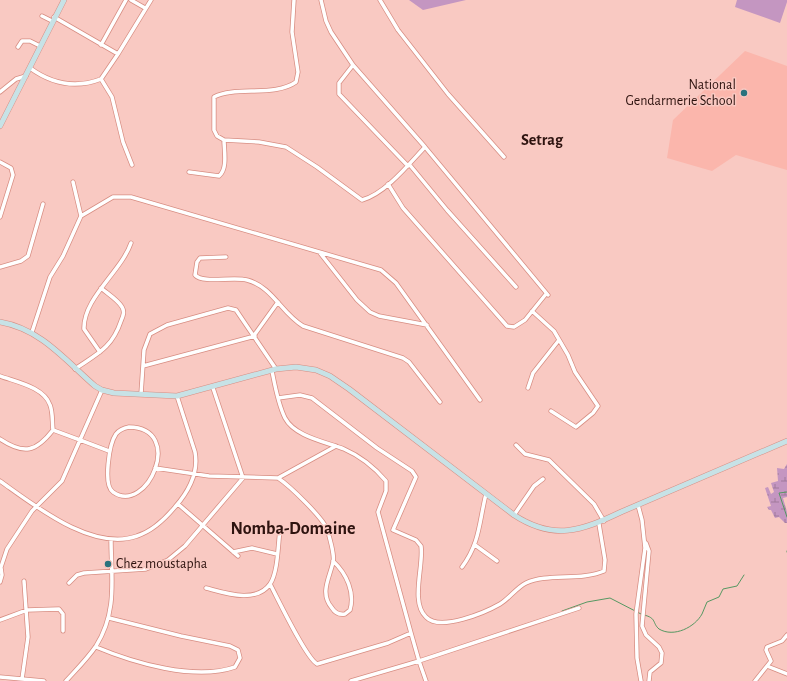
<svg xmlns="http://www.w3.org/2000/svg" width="787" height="681" font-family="'Alegreya Sans',sans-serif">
  <defs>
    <pattern id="wetland-marsh" width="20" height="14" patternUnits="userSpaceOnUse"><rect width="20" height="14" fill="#c496c1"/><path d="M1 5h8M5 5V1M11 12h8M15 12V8" fill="none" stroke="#a0799b"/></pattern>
  </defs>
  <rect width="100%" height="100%" fill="#f9c9c2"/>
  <path fill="#fbb6ac" d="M745 51 787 66V170L736 155 712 171 667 158 673 120Z"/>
  <path fill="url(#wetland-marsh)" d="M787 464V497L783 498 787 512V523H785L779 517 775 518 771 510H769L767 507 771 506 765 488 768 487 771 494 774 492 771 483 778 481 777 468 784 469Z"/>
  <path fill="#c496c1" d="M409 0H466L423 10Z
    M737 0H787V2L780 23 735 7Z"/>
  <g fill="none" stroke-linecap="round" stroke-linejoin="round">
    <path stroke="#569862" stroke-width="1" d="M787 492 779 493 787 517
      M787 552V551
      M562 611 587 602 610 598 641 614
      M644 615C657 618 652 623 659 629 674 638 695 627 702 614 704 610 705 606 707 602L719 597 723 589 737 586 744 575"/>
    <g stroke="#d78d82" stroke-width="5">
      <path id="street" d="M131 0 145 8
        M294 0 292 32 298 72 296 82C275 97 235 86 214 97V130L217 136 224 140 259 142 286 147 317 167 362 200C385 194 409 164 425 147
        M321 0 326 21 331 32 353 65 425 147 548 295
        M380 0 398 30 448 94 504 157
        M42 16 52 21
        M54 17 118 54
        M101 45 126 0
        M18 47 22 41H30L40 46
        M353 65 339 83V94L408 166
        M30 68C52 84 75 89 101 79L118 54 151 0
        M101 79 112 97 123 142 132 165
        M0 92 16 79 26 76
        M0 162 11 168 13 175 0 217
        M409 164 447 210 516 287
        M189 172 219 176C228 169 224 150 224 140
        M388 184 403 208 507 326 514 327 525 320 546 294
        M81 216 113 197H131L381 270 396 283 480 400
        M320 253 357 300 370 312 379 316 427 325
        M226 257 200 258 197 262 195 275C203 284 234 276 247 280 273 287 281 313 303 326L403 358 409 362 440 402
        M0 267 21 261 28 256 43 204
        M532 311 554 331 568 355 575 372 598 406 593 413 576 427 551 411
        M32 332 50 277 63 256 81 216 73 182
        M255 334 278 302
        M100 352 84 329C83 298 121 272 131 243
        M143 366 255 336
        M75 369C97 354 112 348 121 321 123 316 125 312 122 307 118 300 108 294 101 288
        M0 376C16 382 44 387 50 405 53 412 52 422 53 430 36 452 24 455 0 439
        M528 388 533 373 559 340
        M102 390 80 440 109 451
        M141 394 144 350 150 334 167 325 228 308 236 310 276 369
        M278 398 300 395 312 398 377 448 412 471 416 477 393 530 416 540 421 546C424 566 410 602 426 617 440 632 486 612 500 604 510 598 516 588 526 583 547 573 581 581 604 571L605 560 599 524
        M129 427C186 428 147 516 113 492 103 485 109 444 116 434 119 430 124 428 129 427Z
        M516 445 525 454 549 460 594 504 604 521
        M155 468 209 476 278 478C290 486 322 517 327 529 329 535 335 556 333 562 330 577 319 593 332 608 335 613 339 615 345 614L350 610C355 593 347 574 333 561
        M278 478 336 446
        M0 481C34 505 92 552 137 536 153 531 165 519 175 507 189 491 199 473 195 452L177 396
        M178 504 238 556
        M638 505 642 520 645 548 636 614 637 658 641 681
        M514 515 534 486 543 479
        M646 543 649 551 642 626 646 635 659 647 662 653 661 663 650 672 649 681
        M475 545 497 561
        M233 552 252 548 277 554
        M462 567C480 543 479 522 486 494
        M0 570 7 549 32 511 62 481 80 440 53 430
        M0 582 2 575 1 568
        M69 583 77 575 84 573 146 569 168 560 185 546 243 478 213 388
        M270 584C278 599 306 658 317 664L388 643 411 633 378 512 386 491V481C375 468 360 456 344 449 327 442 295 437 285 418 278 404 275 386 272 371
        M206 588C225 593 256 604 270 584 278 573 278 544 280 530
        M0 620 27 610 59 609 63 614V631
        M96 647C134 663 195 681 235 667L240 658 238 650 230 646 181 636 109 618
        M767 666 787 674
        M0 677 44 681
        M22 679 28 637 24 581
        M66 681C76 670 88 658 96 646 118 611 111 577 111 539
        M351 681 419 661 411 633
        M426 681 419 661 579 608
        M755 681 771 661 766 650 767 647 782 641 787 635"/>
    </g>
    <g stroke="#d78d82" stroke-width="6">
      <path id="secondary" d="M0 126 64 0
        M0 322C41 329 65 360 95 386L102 390 114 393 177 396 276 369 296 367 316 370 330 376 349 389 514 515C554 541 581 531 621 512L787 441"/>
    </g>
    <use href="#street" stroke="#fff" stroke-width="3.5"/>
    <use href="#secondary" stroke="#c7e2e6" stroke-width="5"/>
  </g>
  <g fill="#2a727d" stroke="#f9c9c2" stroke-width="1.5">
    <circle cx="744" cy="93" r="4"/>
    <circle cx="108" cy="564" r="4"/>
  </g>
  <g text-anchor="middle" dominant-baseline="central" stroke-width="3" stroke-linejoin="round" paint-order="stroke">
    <g font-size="14" fill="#2e130f" stroke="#f9c9c2" text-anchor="end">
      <text x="736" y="85">National<tspan x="736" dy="16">Gendarmerie School</tspan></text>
      <text x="116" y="564" text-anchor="start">Chez moustapha</text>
    </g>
    <g font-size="16" font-weight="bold" fill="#2e130f" stroke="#f9c9c2">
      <text x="542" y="140">Setrag</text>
    </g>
    <g font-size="18" font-weight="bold" fill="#2e130f" stroke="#f9c9c2">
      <text x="293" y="529">Nomba-Domaine</text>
    </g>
  </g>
</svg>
